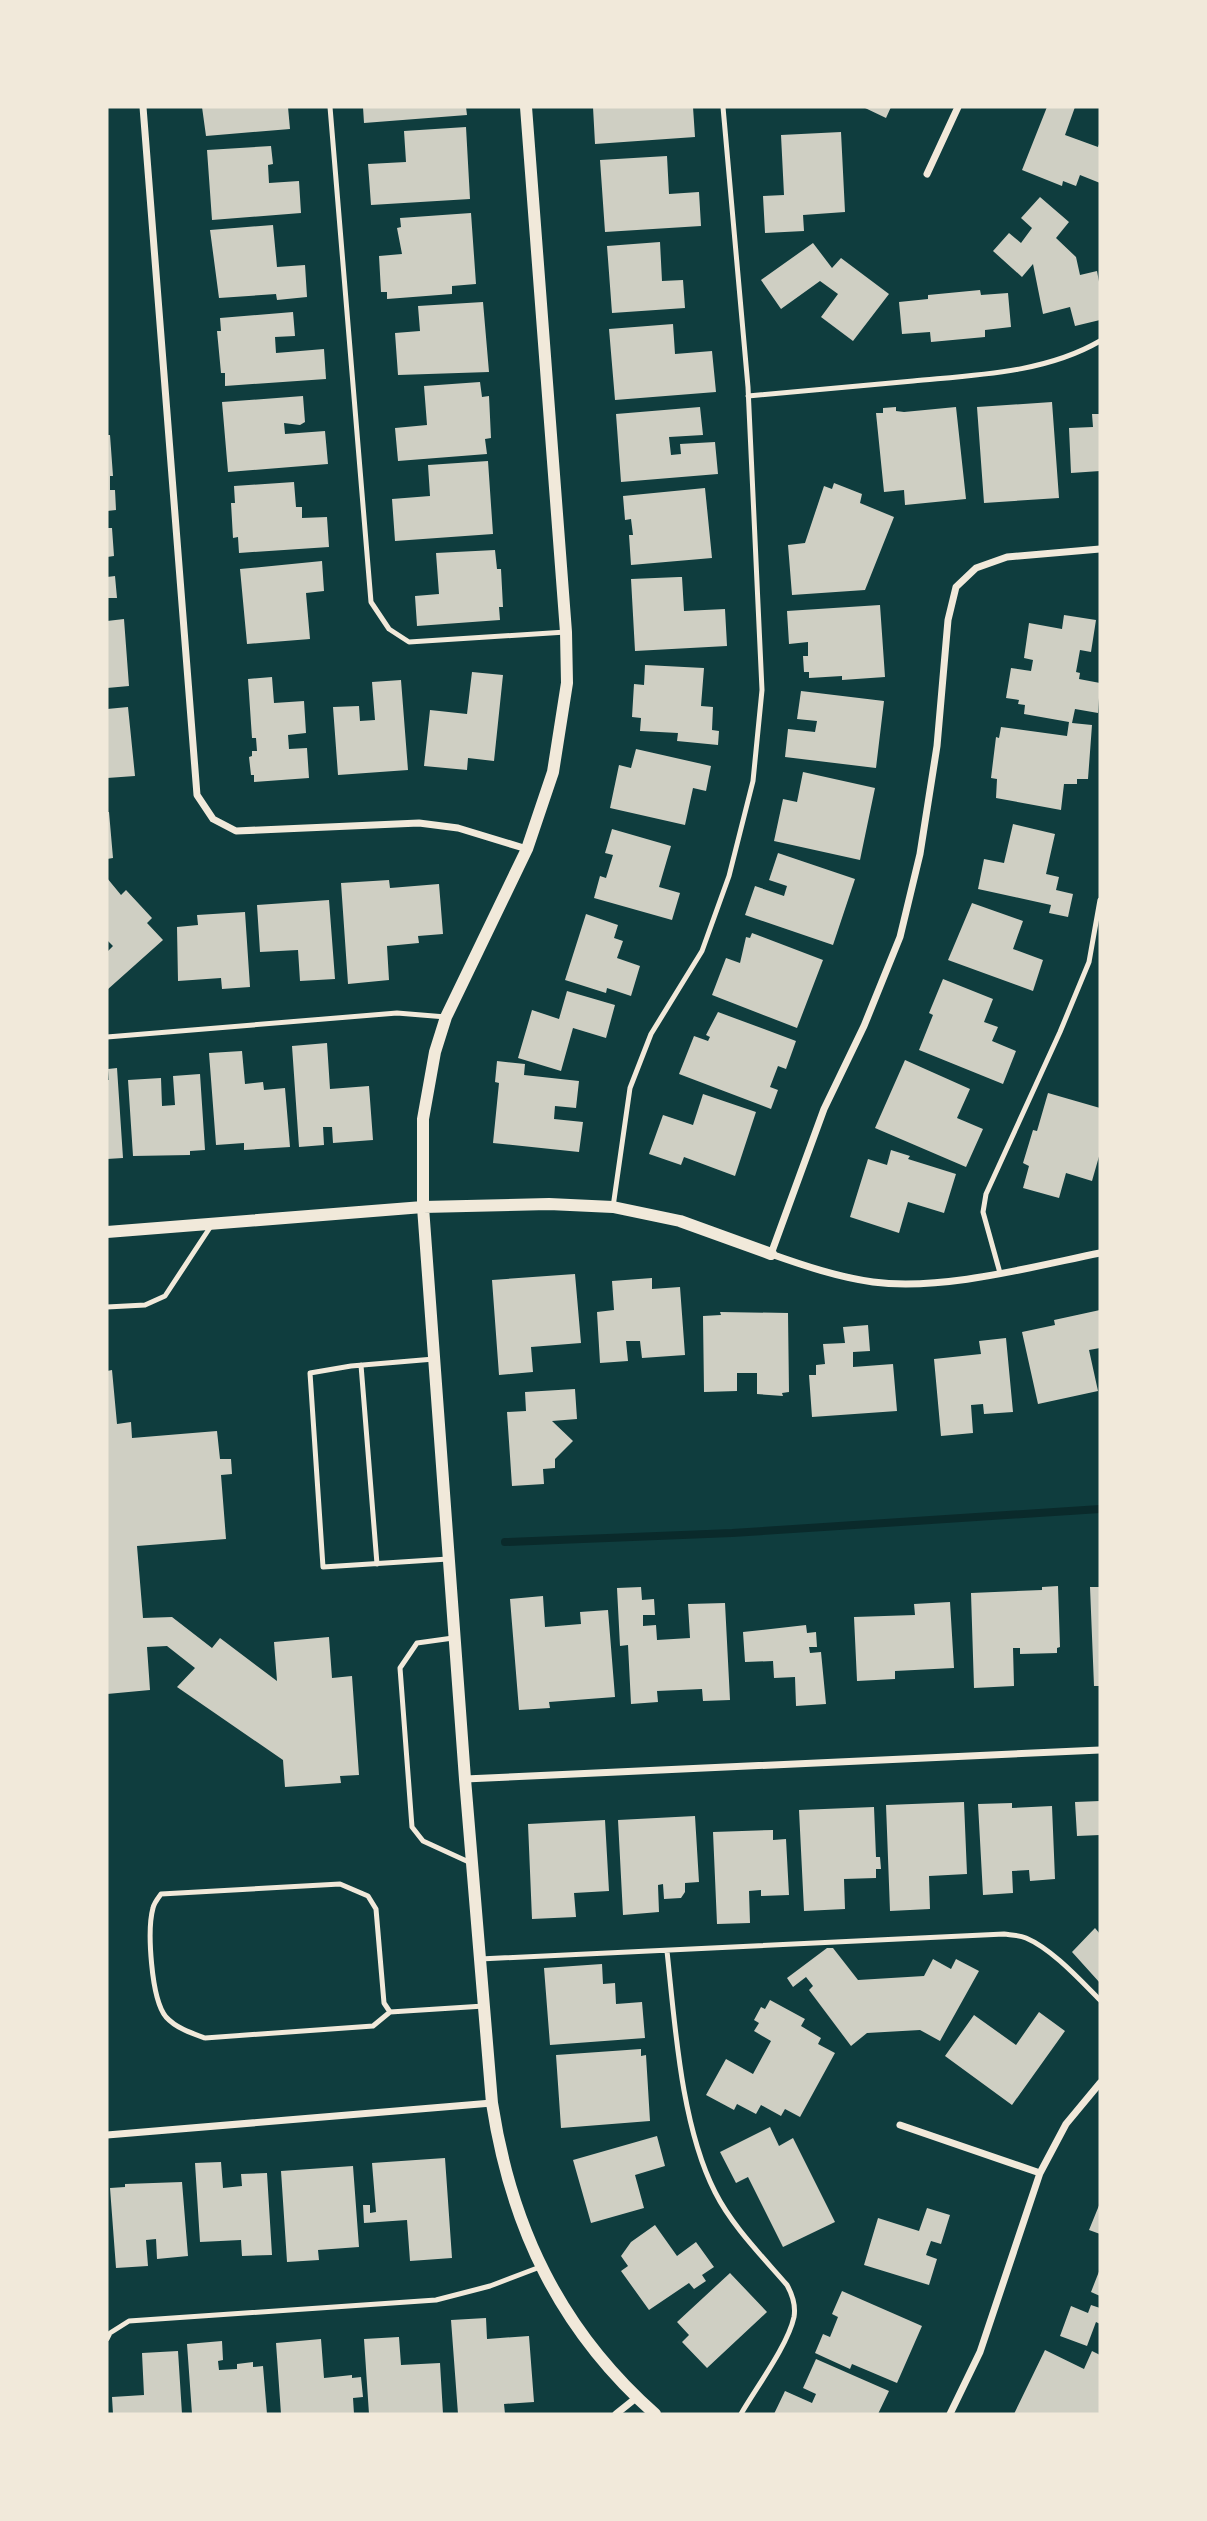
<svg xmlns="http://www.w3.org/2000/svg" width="1207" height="2521" font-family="Raleway,sans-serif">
  <rect width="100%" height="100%" fill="#0f3d3e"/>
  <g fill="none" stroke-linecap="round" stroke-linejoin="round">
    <path stroke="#0a2a2b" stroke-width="8" d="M505 1542 732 1533 1100 1509"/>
  </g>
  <path fill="#cfcfc3" d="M202 107H288L290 129 206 136Z
    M363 107H466L467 115 364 123Z
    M593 107H693L695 137 595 144Z
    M863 107H891L886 118Z
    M1047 107H1075L1065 135 1098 147 1100 141V183L1080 175 1076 186 1063 181 1062 186 1022 170Z
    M466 127 470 199 371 205 368 164 406 162 404 131Z
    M841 132 845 212 803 215 804 231 765 233 763 196 784 195 781 135Z
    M271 146 273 164 268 165 269 183 299 181 301 213 212 220 207 150Z
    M667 156 669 194 699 192 701 226 605 232 600 160Z
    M1040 197 1069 222 1056 238 1076 257 1080 275 1097 271 1100 287V320L1075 326 1070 307 1043 314 1033 264 1022 277 993 251 1009 233 1021 243 1032 228 1021 218Z
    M471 213 476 284 452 286V294L387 299V292H381L379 256 402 254 397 228 401 227 400 218Z
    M273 225 277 267 305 265 307 297 277 300 276 294 219 298 210 230Z
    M660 242 662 281 683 280 685 308 612 313 607 246Z
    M813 243 832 268 841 258 889 294 853 341 821 317 838 294 820 281 781 309 761 280Z
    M980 290 981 295 1008 293 1011 327 985 330V337L931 342 930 332 902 334 899 302 928 299V295Z
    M483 302 489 372 398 375 395 333 420 331 418 306Z
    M293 312 295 336 275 337 276 353 324 349 326 379 225 386V373H221L217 331H221L220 318Z
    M673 324 675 354 712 351 716 392 615 400 609 329Z
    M480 382 482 397 489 396 491 438 485 439 487 454 398 461 395 428 427 425 424 386Z
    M303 396 305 422 300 425 284 423 285 434 325 431 328 464 228 472 222 402Z
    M1052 402 1059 498 984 503 977 407Z
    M700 407 703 435 669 437 671 455 681 454 680 444 715 442 718 474 621 482 616 414Z
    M896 407V411L904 412 956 407 966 499 905 505 904 490 884 492 876 413H883V408Z
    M1092 414H1100V471L1071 473 1069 428 1093 427Z
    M107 435H110L113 476H110V490H115L116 510 107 511Z
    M488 461 493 534 395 541 392 499 430 496 428 465Z
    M294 482 296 507H302V518L327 517 329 547 239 553 238 537 233 538 231 503H235L234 486Z
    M834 483 862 494 860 503 894 517 865 590 792 595 788 545 805 543 824 486 832 489Z
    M705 488 712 558 631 565 629 535H633L631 519 625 520 623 496Z
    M107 528H112L114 556 107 557Z
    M495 550 497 569H501L503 607H499L500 620 417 626 415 596 439 594 436 553Z
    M322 561 324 591 306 593 310 639 247 644 240 569Z
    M115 576 117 598H107V577Z
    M679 577H682L684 611 725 609 727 646 635 651 631 579Z
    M880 605 885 677 842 680V676L809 678V672H804L803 656H808V642L789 644 787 611Z
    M1064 615 1096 620 1091 652 1080 650 1076 672 1080 673 1079 679 1100 683 1098 713 1075 709 1072 723 1092 725 1088 779H1077V784H1064L1061 810 996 798 997 779 991 778 996 737 999 738 1001 727 1067 736 1069 722 1024 714 1025 705 1018 704 1019 700 1006 698 1011 668 1031 671 1033 660 1024 658 1029 623 1062 629Z
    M124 619 129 686 107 688V621Z
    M645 665 704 668 701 706 713 707 712 730 719 731 718 745 677 741 678 733 640 731 641 718 632 717 634 684 644 685Z
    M472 672 503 675 494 761 468 758 467 770 424 766 430 710 467 714Z
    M272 677 274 703 304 701 306 733 288 735 289 749 307 748 309 778 254 782V775H251L249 757 252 756V751H257L256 738H252L248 679Z
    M401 680 408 770 338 775 333 707 359 706 360 721 375 720 372 682Z
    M801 691 884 701 876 768 785 757 788 729 815 732 817 721 797 719Z
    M128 707 135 776 107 778V709Z
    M636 749 711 766 706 791 693 788 685 825 610 808 619 765 631 768Z
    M803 772 875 788 860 860 774 841 783 799 797 802Z
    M107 812H109L113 858 107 859Z
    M1013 824 1055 834 1046 874 1059 877 1056 890 1073 894 1068 917 1049 913 1051 905 978 889 984 859 1004 863Z
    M612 829 671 846 659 887 680 893 672 920 594 898 600 876 606 878 613 855 605 853Z
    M778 853 855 879 833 945 745 915 755 886 784 896 787 886 769 880Z
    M107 878 121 895 126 890 152 918 147 923 163 940 107 990V952L113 946 107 940Z
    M389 880 390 888 439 884 443 934 418 936 419 943 387 946 389 980 348 984 341 883Z
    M329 900 335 979 300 981 298 950 260 952 257 905Z
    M972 903 1023 921 1013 949 1043 960 1033 991 948 960Z
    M245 912 250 987 222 989 221 978 178 981 177 927 198 925 197 915Z
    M586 914 618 925 614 938 623 941 617 958 640 966 631 996 607 988 606 993 565 980Z
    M752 933 823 960 797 1028 712 995 726 958 740 963 746 937 750 938Z
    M943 979 993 999 984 1022 998 1027 992 1041 1016 1051 1003 1084 919 1050 933 1015 929 1013Z
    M567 991 615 1005 606 1038 573 1028 561 1071 518 1058 532 1010 559 1019Z
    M718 1012 796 1041 786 1069 778 1066 770 1087 778 1090 771 1109 679 1074 694 1036 708 1041 710 1037 706 1035Z
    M327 1043 330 1089 369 1086 373 1140 333 1143 332 1127H323L324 1145 299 1147 292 1046Z
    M242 1051 245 1084 263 1082 264 1090 285 1088 290 1147 244 1150V1143L216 1145 209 1053Z
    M905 1060 970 1089 957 1118 983 1129 966 1167 875 1128Z
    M497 1061 525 1064 524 1075 579 1081 576 1108 555 1106 554 1119 583 1122 579 1152 493 1143 499 1083 495 1082Z
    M117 1068 123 1158 107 1159V1080H109L108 1069Z
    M200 1074 205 1150 190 1151V1155L133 1156 128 1080 161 1078 162 1106 175 1105 173 1076Z
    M1048 1093 1100 1108V1153L1092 1181 1066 1173 1059 1198 1023 1188 1029 1166 1023 1163 1033 1130 1037 1131Z
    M703 1094 756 1112 735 1176 684 1157 681 1165 649 1154 663 1115 693 1125Z
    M891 1150 910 1156 908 1159 956 1174 944 1213 908 1202 899 1233 850 1217 868 1159 887 1165Z
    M575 1274 581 1343 531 1347 533 1372 499 1375 492 1280Z
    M652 1278V1289L680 1287 685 1355 642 1358 640 1341H626L628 1361 600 1363 597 1312 614 1310 612 1281Z
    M1100 1310V1348L1089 1350 1098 1391 1038 1404 1022 1332 1055 1325 1054 1320Z
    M720 1312 788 1313 789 1392 782 1393 783 1396 757 1394V1373H737V1391L704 1392 703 1316 721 1315Z
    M868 1325 870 1351 853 1352V1367L893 1364 897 1411 812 1417 809 1375H816V1365L825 1364 823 1344 845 1343 843 1327Z
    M1006 1338 1013 1412 984 1414 983 1404 971 1405 973 1433 941 1436 934 1359 981 1354 979 1341Z
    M112 1370 117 1424 131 1422 132 1438 217 1431 220 1459H231L232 1474 221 1475 226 1539 137 1546 143 1618 172 1617 212 1648 220 1638 277 1681 274 1642 329 1637 332 1678 352 1676 359 1775 340 1776 341 1783 285 1787 283 1760 177 1687 195 1668 167 1646 147 1647 150 1690 107 1694V1371Z
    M575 1389 577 1419 552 1421 573 1441 555 1459V1468L543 1469 544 1484 512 1486 507 1412 526 1411 525 1392Z
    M1058 1586 1060 1647 1057 1648V1653L1020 1654V1648H1013L1014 1686 974 1688 971 1593 1042 1590V1587Z
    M641 1587 642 1600 654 1599 655 1615H643V1626L656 1625 657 1640 690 1638 688 1604 725 1603 730 1700 703 1701 702 1689 657 1691 658 1702 631 1704 628 1645 620 1646 617 1588Z
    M1090 1587H1100V1686H1094Z
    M543 1596 545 1627 581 1624 580 1612 608 1610 615 1697 549 1702 550 1708 519 1710 510 1599Z
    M950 1602 954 1668 895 1671V1679L857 1681 854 1617 915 1615 914 1604Z
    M806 1625 807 1633 816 1632 817 1647H809L810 1653 821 1652 826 1704 796 1706 795 1677 774 1678 773 1661 745 1662 743 1632Z
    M1100 1801V1835L1077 1836 1075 1802Z
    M964 1802 967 1874 929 1876 930 1909 890 1911 886 1805Z
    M1012 1803V1808L1052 1806 1055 1879 1030 1881 1029 1870 1012 1871 1013 1893 983 1895 978 1804Z
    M874 1807 876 1857H880L881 1869H876V1878L844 1879 845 1909 804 1911 799 1810Z
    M695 1816 699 1882 685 1883V1892L681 1898 664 1899 663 1884 658 1885 659 1912 623 1915 618 1820Z
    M605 1820 609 1891 574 1893 576 1917 532 1919 528 1824Z
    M773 1830V1840L786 1839 789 1895 761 1896V1890L749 1891 750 1923 717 1924 713 1832Z
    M1095 1928 1100 1934V1983L1072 1952Z
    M827 1948H833L858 1980 924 1976 933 1959 951 1969 956 1959 979 1971 940 2041 920 2030 867 2033 851 2046 809 1990 813 1986 806 1977 793 1987 787 1978Z
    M602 1964 603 1984 615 1983 616 2004 642 2002 645 2038 550 2045 544 1968Z
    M770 2000 805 2019 801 2026 821 2038 818 2044 835 2053 800 2117 785 2109 781 2116 761 2105 756 2114 737 2104 734 2110 706 2095 726 2059 753 2074 771 2041 754 2031 759 2023 754 2020 761 2007 765 2009Z
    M1039 2012 1065 2031 1012 2105 945 2056 974 2015 1016 2045Z
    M641 2049V2056L646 2055 650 2121 561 2128 556 2055Z
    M770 2127 779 2146 793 2138 835 2222 783 2247 748 2177 736 2183 720 2152Z
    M657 2136 665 2166 635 2175 644 2208 591 2223 573 2160Z
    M445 2158 452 2258 410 2261 407 2220 364 2223 363 2205H370V2213L376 2212 372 2163Z
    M221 2162 223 2188 242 2186 241 2174 267 2173 272 2255 242 2256 241 2240 200 2242 195 2163Z
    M353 2166 359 2247 318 2250 319 2260 287 2262 281 2171Z
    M182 2182 188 2256 157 2259 156 2239 146 2240 148 2266 116 2268 110 2188 125 2187V2184Z
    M1100 2203V2234L1089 2230Z
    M927 2208 950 2215 941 2244 931 2241 926 2255 937 2259 929 2285 864 2265 878 2218 919 2231Z
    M655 2225 677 2256 696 2242 714 2267 702 2275 706 2281 694 2289 689 2283 649 2310 621 2271 628 2266 621 2256 631 2242Z
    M1100 2269V2296L1091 2292Z
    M730 2273 767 2312 707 2368 682 2342 689 2335 677 2322Z
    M842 2291 922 2326 897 2383 852 2364 850 2369 815 2353 823 2334 830 2337 838 2317 832 2314Z
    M1091 2305 1100 2308V2324L1096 2322 1087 2346 1060 2336 1071 2306 1088 2313Z
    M486 2318 487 2339 529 2336 534 2402 504 2404 505 2414H458L451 2320Z
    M399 2337 401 2365 440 2363 443 2414H369L364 2339Z
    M321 2339 324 2378 352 2375V2378L361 2377 363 2397 353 2398 354 2414H281L276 2343Z
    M222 2341 223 2360 218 2361 219 2370 237 2369V2364L253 2362V2367L263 2366 267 2414H192L187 2344Z
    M1045 2350 1084 2369 1092 2351 1100 2355V2414H1014Z
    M178 2351 182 2414H113L112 2397 144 2395 142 2353Z
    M816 2359 889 2391 878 2414H774L785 2391 812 2403 816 2394 803 2388Z"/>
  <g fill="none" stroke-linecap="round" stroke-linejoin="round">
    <path stroke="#f1e9da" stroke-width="5" d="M330 107 371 602 389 629 409 642 566 632
      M748 396C803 391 858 386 913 381 976 375 1045 373 1100 341
      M107 1037 397 1013 446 1017
      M613 1207 630 1088 651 1034 702 951 729 876 753 781 762 690 758 604 748 387 723 107
      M1000 1273 983 1212 986 1194 1060 1032 1089 962 1100 900
      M107 1307 145 1305 165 1296 211 1226
      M434 1359 351 1366 310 1373 323 1567 448 1559
      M361 1365 377 1564
      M453 1638 417 1643 400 1668 412 1827 423 1841 471 1863
      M667 1951C675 2025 681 2125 715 2192 732 2226 762 2256 787 2285 792 2294 796 2305 794 2317 788 2345 756 2388 741 2414
      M480 1959 1004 1934C1011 1935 1019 1935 1026 1938 1052 1949 1080 1980 1100 2000
      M390 2012 373 2026 205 2038C191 2033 176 2028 166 2017 151 1999 147 1930 153 1908 154 1903 158 1898 161 1894L340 1884 368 1896 376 1909 384 2003 390 2012 484 2006
      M107 2339 110 2333 129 2321 436 2300 490 2286 540 2267"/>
    <path stroke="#f1e9da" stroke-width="7" d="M143 107 197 795 213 819 236 831 419 823 458 828 527 849
      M927 174 958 107
      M1100 549 1007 557 976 568 956 587 948 620 937 746 920 854 900 937 864 1026 824 1109 771 1254C805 1266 838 1277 873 1282 943 1291 1031 1267 1100 1253
      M465 1779 1100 1750
      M900 2125 1040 2173
      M107 2135 492 2103
      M616 2414 636 2398
      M950 2414 980 2352 1040 2173 1066 2124 1100 2083"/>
    <path stroke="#f1e9da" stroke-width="12" d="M526 107 566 632 567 683 553 772 527 849 446 1017 435 1052 423 1119V1207L465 1779 492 2103C511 2227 560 2330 655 2414
      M107 1232 423 1207 549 1204 613 1207 680 1221 771 1254"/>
  </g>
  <rect width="1207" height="2521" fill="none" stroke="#f1e9da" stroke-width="217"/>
</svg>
